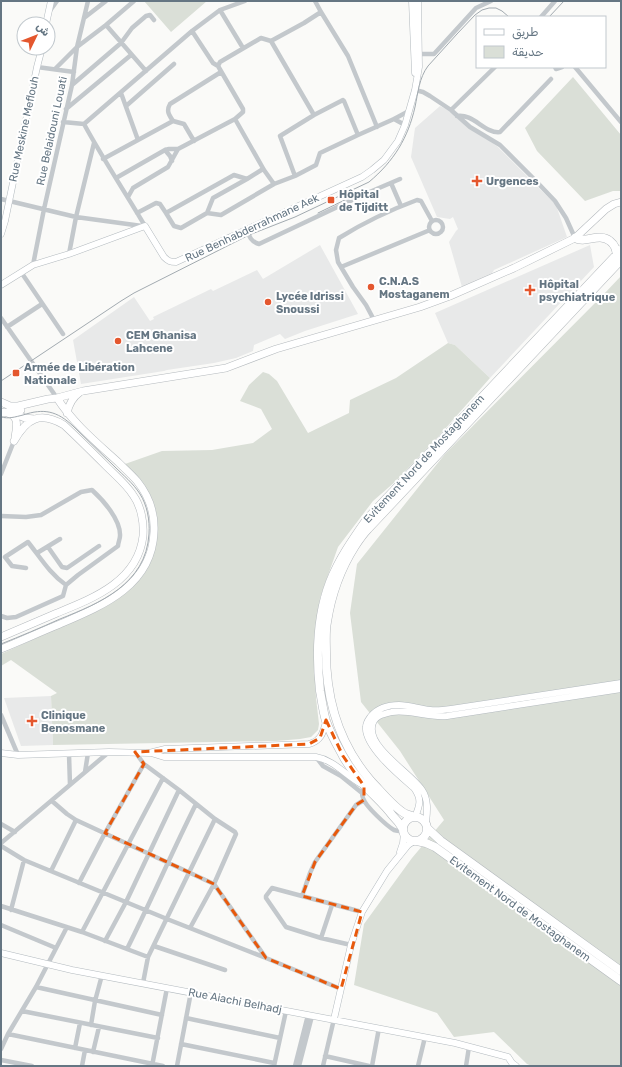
<svg xmlns="http://www.w3.org/2000/svg" width="622" height="1067" font-family="Rubik,'Noto Naskh Arabic',sans-serif">
  <rect width="100%" height="100%" fill="#fafaf8"/>
  <path fill="#e8e9e9" d="M440 106 446 109 498 147 556 205 567 237 494 270 491 275 462 287 449 242 456 231 458 229 453 217 450 219 437 217 411 157 415 128Z
    M320 245 358 314 305 331 285 339 280 334 254 345 253 351 236 358 214 363 167 370 164 371 81 384 73 340 134 297 150 321 154 319 153 317 211 289 213 291 257 270 263 279Z
    M590 245 594 267 490 378 455 345 448 343 435 313Z
    M51 696 53 745 21 746 4 698Z"/>
  <path fill="#dadfd7" d="M144 1H207L171 32Z
    M573 77 621 135V191H613L585 201 537 151 525 128Z
    M621 276V1066H532L527 1064 494 1032 454 1037 437 1013 354 985 364 924 412 858 444 820 400 751 361 702 350 613 357 564 445 454 603 295Z
    M448 343 455 345 490 378 437 438 396 481 373 501 338 547 320 598 314 657 316 698 319 724 318 730 311 737 300 739 276 741 53 745 51 696 57 693 11 660 1 666V654C19 646 36 638 54 630 98 612 150 593 157 539 161 505 147 486 125 464L162 451 212 450 253 443 272 429 261 409 240 401 249 385 263 372 269 374 277 381 308 433 349 413 350 400 396 378Z"/>
  <g fill="none" stroke-linecap="round" stroke-linejoin="round">
    <g stroke="#b3babf" stroke-width="7">
      <path id="secondary" d="M412 1 415 73
        M46 24 51 1
        M1 234 5 221 37 67 42 48
        M1 285 33 265 69 254 145 226 164 257C168 261 170 262 176 262L362 177 372 170 384 160 398 141 405 125 415 90 419 67 418 1
        M1 753 18 755 109 752 149 753 165 749 309 744C321 741 323 733 326 722
        M151 753 164 757H316C334 760 345 775 361 784
        M415 817C420 805 422 799 414 788 400 776 364 746 366 727 366 722 369 719 371 716 378 708 389 705 399 705 409 705 420 709 430 710 437 711 444 710 451 709L621 683
        M426 823C427 813 429 800 422 790 412 774 369 749 372 727 373 716 383 714 392 712 410 709 428 718 447 716L621 689
        M400 852 403 843 404 833
        M1 953 72 970 455 1043 508 1057 512 1063 516 1066
        M334 1019 351 945 362 912 387 871 408 845 414 841"/>
    </g>
    <g stroke="#b5babe" stroke-width="8">
      <path id="primary" d="M1 402 10 406H18L48 399 57 398 83 391 226 368 276 349 420 307 450 296 514 268 575 238 606 209 614 204 621 202
        M4 412C20 415 17 425 15 437
        M11 412 25 418 34 419
        M1 413 21 410
        M67 413C69 404 72 398 79 393
        M1 637C20 629 38 621 57 613 94 598 138 581 143 536 144 522 141 506 133 495 126 484 115 475 106 466 92 452 78 438 64 425 40 411 27 418 14 441
        M1 649C21 641 40 632 60 624 102 606 152 586 154 532 155 514 149 496 137 481 131 474 124 468 118 462 96 442 73 423 57 398"/>
    </g>
    <g stroke="#b4b9bd" stroke-width="9">
      <path id="highway" d="M575 238C586 244 598 232 610 241 615 245 616 249 617 255
        M415 817C412 816 409 815 406 814 395 809 380 790 371 781 339 744 326 700 326 652 326 643 325 632 327 622 331 596 341 568 355 546 359 540 363 534 368 529L621 260
        M403 829a12 12 0 1 1 24 0a12 12 0 1 1-24 0Z
        M427 828 441 841 621 971
        M403 829C400 824 396 819 392 815 384 804 374 796 365 786 357 777 349 767 343 756 337 745 330 733 326 721 323 711 322 701 320 691 316 655 317 616 330 582 339 559 353 539 367 519L621 250
        M417 841 426 843 435 847 621 981"/>
    </g>
    <path stroke="#c3c8cc" stroke-width="4.5" d="M315 1 321 12 348 56 377 127
      M220 10 243 48
      M49 12 57 1
      M541 17 555 1
      M84 18 106 1
      M106 25 146 71
      M271 41 304 23 321 12
      M419 54H434L476 8 491 1
      M218 66 220 62 261 38 271 41 314 115 280 136 295 176 316 165 320 153 358 135 394 119 409 111
      M37 67 74 72
      M555 67 556 69 562 67
      M575 67 621 122
      M55 69 77 47 106 25 134 1
      M72 85 121 43 132 28 146 16 150 15 154 20
      M415 90 423 92 430 96 451 110 470 127 500 145 534 179 555 201 566 218 575 238
      M121 93 138 140
      M126 106 174 64
      M66 109 131 55
      M451 110 495 67
      M314 115 343 100 344 101 358 135
      M457 116C473 113 485 134 500 132L551 79
      M235 119 264 170 274 184 295 176
      M394 119 405 125
      M173 121 184 124 194 141
      M63 122 84 124C103 159 125 192 145 226
      M84 124 192 31 220 10 245 1
      M165 150 170 156 172 161
      M103 159 173 121C169 115 166 111 170 104L221 72
      M116 178 165 150 169 149H178L235 119 243 112V109L218 66 213 63 192 31
      M391 183 401 206
      M128 197 133 188 168 167 178 149
      M1 199 76 217 142 226
      M137 213 156 203 160 204 166 213 234 175 247 179 263 169
      M166 213 174 226 181 228 207 213 213 198 247 179
      M207 213 221 215 274 184
      M429 227a7 7 0 1 1 14 0a7 7 0 1 1-14 0Z
      M247 230C249 236 251 242 259 244L365 194 400 179
      M69 254 76 217 94 143
      M33 265 44 209 72 85 77 47 88 1
      M341 267 430 230
      M21 272 63 334
      M1 318 57 398
      M374 320 366 305 353 287 338 262 336 250 339 238C363 223 390 210 417 200L421 201 432 221
      M7 327 42 304
      M1 474 14 441
      M1 516 26 517 41 515 81 492 92 490C103 500 121 520 120 536 120 539 118 543 118 546L78 575 66 585 63 596 16 617 7 618 1 616
      M48 547 62 567 67 568 99 546
      M37 553 60 539
      M26 568 12 566 5 557 28 542C40 557 50 574 66 585
      M1 715 18 755
      M135 752 144 764 179 790 215 819 235 832 236 834 214 884 190 928
      M69 754 70 785
      M316 757 323 766 341 776 362 793
      M85 772 88 753
      M364 786C362 790 361 793 363 798 365 806 387 826 394 830 397 831 401 831 404 832
      M52 801 67 814 76 820 214 884 266 958
      M1 824 15 832
      M1 843 109 752
      M1 846 24 860 167 919 266 958 341 989
      M51 871 76 820
      M79 883 105 833 144 764
      M302 896 310 873 315 862 356 805 364 800
      M1 906 82 932 148 957
      M11 910 24 860
      M1 925 56 948
      M82 932 163 778
      M321 938 332 905
      M105 941 126 902 179 790
      M351 945 321 938 286 927 266 898V896L272 888 362 912
      M154 946 225 970
      M127 949C151 901 172 852 196 804
      M143 983 148 957 215 819
      M36 987 162 1015
      M22 1011 158 1038
      M186 1018 280 1038
      M91 1025 95 1001 102 975
      M8 1034 163 1066
      M181 1044 274 1063
      M75 1048 80 1023
      M1 1049 8 1034 36 987 67 927
      M93 1052 99 1027
      M325 1056 369 1066
      M1 1060 32 1066
      M82 1066 85 1050
      M152 1066 167 988
      M177 1066 191 992
      M274 1066 286 1011
      M295 1066 308 1015
      M299 1066 312 1016
      M323 1066 334 1019
      M372 1066 379 1028
      M418 1066 425 1037
      M466 1066 469 1047"/>
    <use href="#secondary" stroke="#fff" stroke-width="6"/>
    <use href="#primary" stroke="#fff" stroke-width="7"/>
    <use href="#highway" stroke="#fff" stroke-width="8"/>
    <path stroke="#a2aab0" stroke-width="1" d="M549 17 564 1
      M318 213 351 197
      M1 381 121 301 134 293 249 235 295 217 369 182C394 161 408 138 415 107 418 93 419 78 428 66L457 34 475 15 482 10 489 8H496L502 11 509 17
      M1 417C9 419 15 417 23 415 44 408 57 411 73 426 87 440 101 453 115 467 123 475 133 483 140 494 147 505 150 520 149 534 146 584 100 603 60 619 40 628 21 636 1 644"/>
  </g>
  <path fill="none" stroke="#e8590c" stroke-width="3" stroke-dasharray="8 5" stroke-linejoin="round" d="M326 720 343 756 364 786V800L356 805 315 862 302 896 362 912 341 989 266 958 214 884 105 833 144 764 135 752 309 744 320 738Z"/>
  <g fill="#e4572e" stroke="#fff" stroke-width="1.5">
    <path d="M475 175h4v4h4v4h-4v4h-4v-4h-4v-4h4z"/>
    <rect x="327" y="196" width="8" height="8" rx="2"/>
    <circle cx="371" cy="287" r="4"/>
    <path d="M528 284h4v4h4v4h-4v4h-4v-4h-4v-4h4z"/>
    <circle cx="268" cy="302" r="4"/>
    <circle cx="118" cy="341" r="4"/>
    <rect x="12" y="369" width="8" height="8" rx="2"/>
    <path d="M30 715h4v4h4v4h-4v4h-4v-4h-4v-4h4z"/>
  </g>
  <g text-anchor="middle" dominant-baseline="central" stroke-width="4" stroke-linejoin="round" paint-order="stroke">
    <g font-size="11" fill="#657683" stroke="#fff">
      <text transform="translate(24 129) rotate(-78)">Rue Meskine Meflouh</text>
      <text transform="translate(52 131) rotate(-78)">Rue Belaidouni Louati</text>
      <text transform="translate(252 228) rotate(-25)">Rue Benhabderrahmane Aek</text>
      <text transform="translate(424 459) rotate(-47)">Evitement Nord de Mostaghanem</text>
      <text transform="translate(520 909) rotate(36)">Evitement Nord de Mostaghanem</text>
      <text transform="translate(235 1001) rotate(11)">Rue Aiachi Belhadj</text>
    </g>
    <g font-size="11" font-weight="bold" fill="#657683" stroke="#fff" text-anchor="start">
      <text x="486" y="181">Urgences</text>
      <text x="339" y="194">Hôpital<tspan x="339" dy="13">de Tijditt</tspan></text>
      <text x="379" y="281">C.N.A.S<tspan x="379" dy="13">Mostaganem</tspan></text>
      <text x="539" y="284">Hôpital<tspan x="539" dy="13">psychiatrique</tspan></text>
      <text x="276" y="296">Lycée Idrissi<tspan x="276" dy="13">Snoussi</tspan></text>
      <text x="126" y="335">CEM Ghanisa<tspan x="126" dy="13">Lahcene</tspan></text>
      <text x="24" y="367">Armée de Libération<tspan x="24" dy="13">Nationale</tspan></text>
      <text x="41" y="715">Clinique<tspan x="41" dy="13">Benosmane</tspan></text>
    </g>
  </g>
  <rect width="622" height="1067" fill="none" stroke="#657683" stroke-width="4"/>
  <rect x="476" y="16" width="130" height="52" fill="#ffffff" stroke="#c1c8cd"/>
  <rect x="484" y="29" width="20" height="6" fill="#ffffff" stroke="#c1c8cd"/>
  <text x="512" y="36" font-size="12" fill="#657683">طريق</text>
  <rect x="484" y="46" width="20" height="12" fill="#dadfd7" stroke="#c1c8cd"/>
  <text x="512" y="56" font-size="12" fill="#657683">حديقة</text>
  <g transform="translate(36 36) rotate(47)"><circle r="19" fill="#ffffff" stroke="#c1c8cd"/>
  <path d="M0-3L7 15L0 10L-7 15Z" fill="#e4572e"/>
  <text y="-6" font-size="11" font-weight="bold" text-anchor="middle" fill="#657683">ش</text>
  </g>
</svg>
